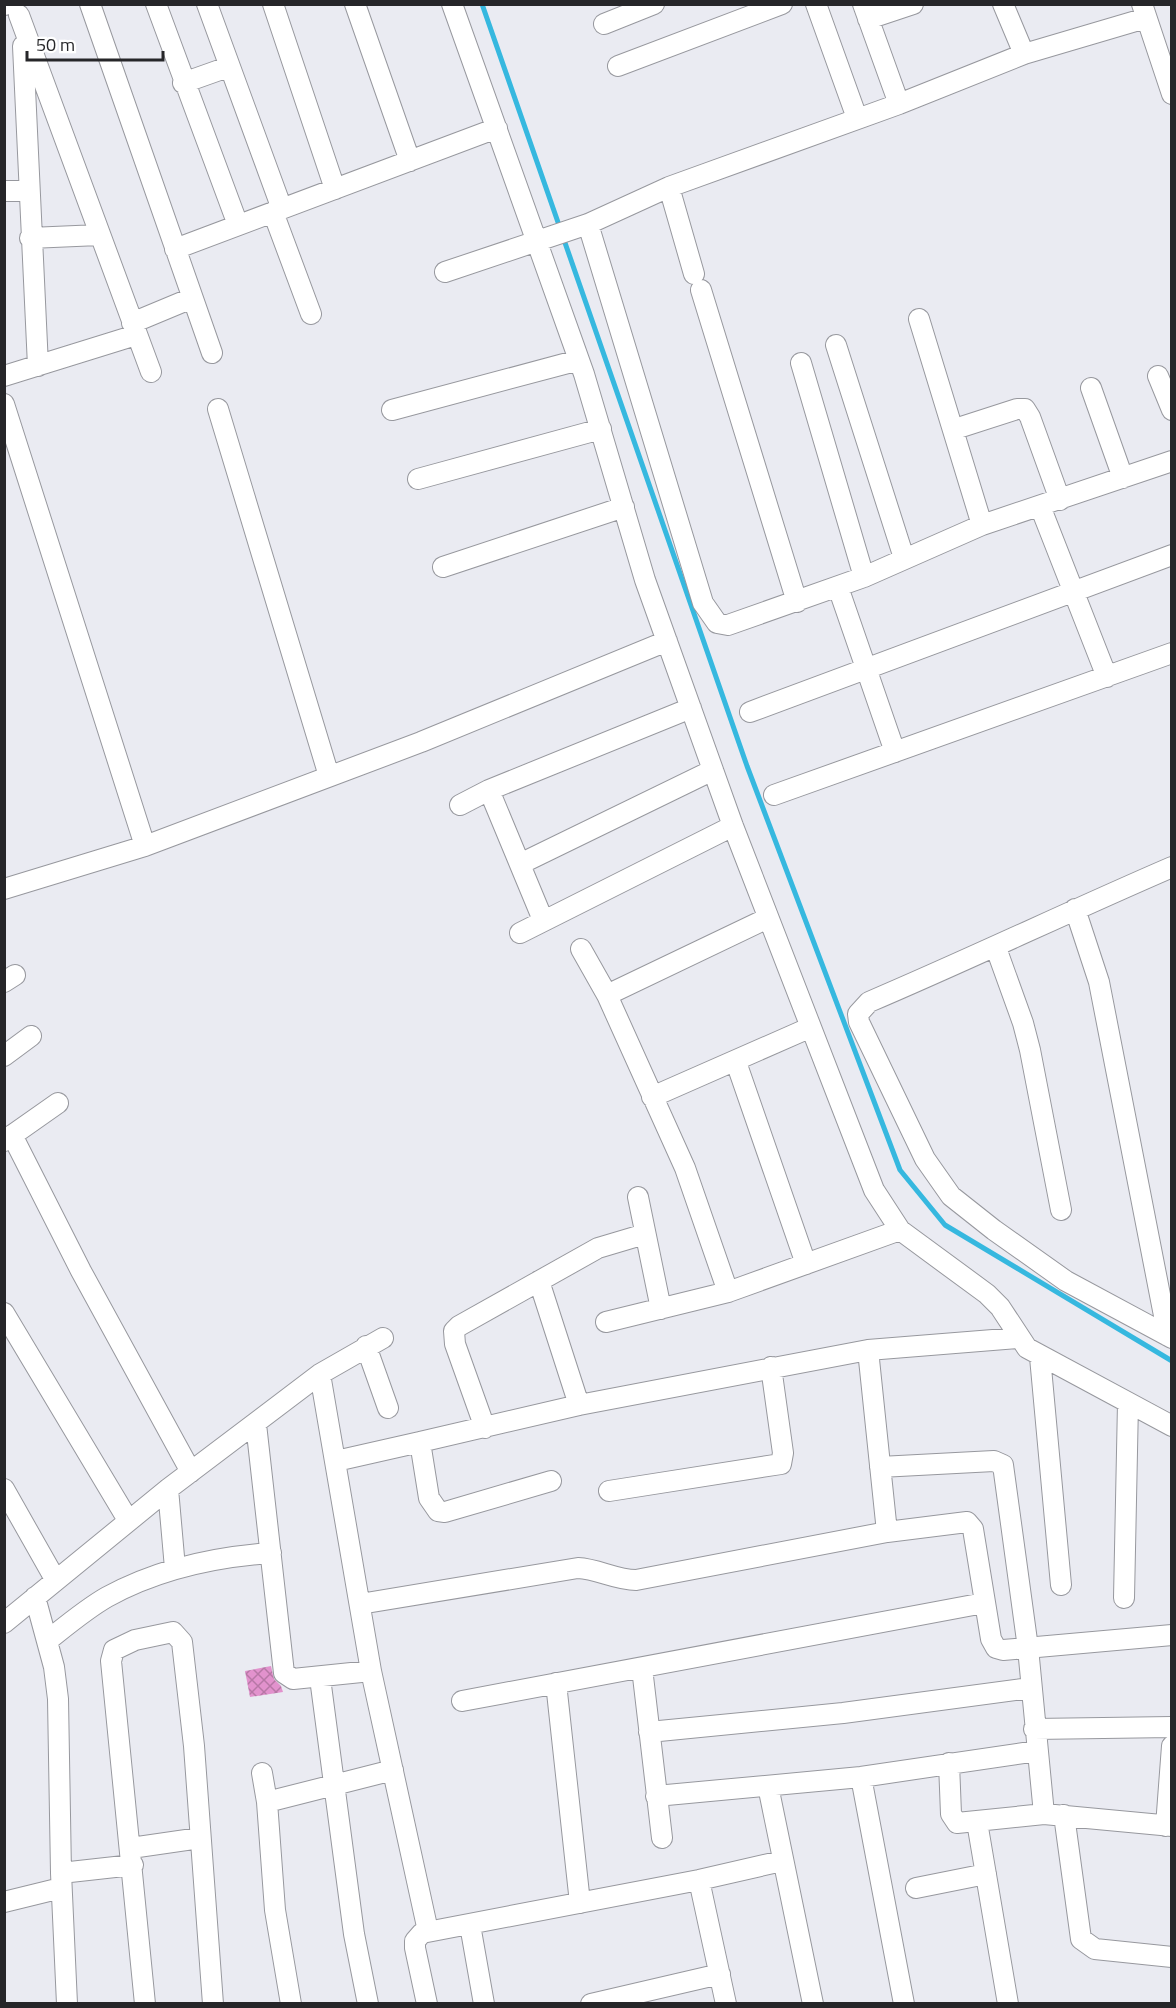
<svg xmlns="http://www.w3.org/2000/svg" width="1176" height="2008" font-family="'Titillium Web',sans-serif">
  <defs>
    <pattern id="building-cross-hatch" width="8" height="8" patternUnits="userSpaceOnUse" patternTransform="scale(1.5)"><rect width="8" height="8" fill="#e292cd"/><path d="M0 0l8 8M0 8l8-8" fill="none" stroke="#b777a6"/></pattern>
  </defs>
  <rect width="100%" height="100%" fill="#eaebf2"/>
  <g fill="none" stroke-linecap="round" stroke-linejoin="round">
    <path stroke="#36b8df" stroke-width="5" d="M482 4 560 228
      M563 237 747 766 900 1170 945 1225 1172 1361"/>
  </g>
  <path fill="url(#building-cross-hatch)" d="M271 1666 274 1679 281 1686 283 1692 250 1697 245 1671Z"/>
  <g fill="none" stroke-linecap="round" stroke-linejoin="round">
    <g stroke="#97989e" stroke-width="22">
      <path id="street" d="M90 4 212 353
        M156 4 238 225
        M207 4 282 209
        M273 4 335 189
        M355 4 410 161
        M452 4 584 374 645 580 733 826 874 1190 900 1230 987 1294 1000 1307 1027 1348 1172 1426
        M816 4 857 118
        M863 4 899 104
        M1003 4 1024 54
        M1142 4 1172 94
        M4 5 8 4
        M19 15 151 372
        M868 19 913 4
        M604 24 654 4
        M23 46 38 366
        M618 66 782 4
        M183 83 228 67
        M669 187 694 274
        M4 191H28
        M273 212 311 314
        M588 224 703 603 717 623 728 625 864 577 982 525 1172 461
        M30 238 99 235
        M175 249 497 128
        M445 272 588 224 669 187 899 104 1024 54 1146 18
        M701 290 797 602
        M919 319 982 525
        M132 323 192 298
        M836 345 904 558
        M801 363 864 577
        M4 376 136 335
        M1158 376 1172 410
        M1091 388 1123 478
        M4 404 145 846
        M218 409 329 776
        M392 410 579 360
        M955 429 1017 409H1025L1030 417 1060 500
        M418 479 601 429
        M1040 506 1107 677
        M443 567 624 507
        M838 587 895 752
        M750 712 1172 555
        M489 790 543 920
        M774 795 1172 653
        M460 805 489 790 691 708
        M520 864 713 770
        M1172 867C1070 911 970 959 869 1002L858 1014 859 1022 925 1159 951 1196 994 1230 1066 1281 1172 1338
        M4 889 145 846 421 742 667 641
        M1075 909 1099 982 1168 1336
        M520 933 733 826
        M996 948 1023 1023 1030 1050 1061 1210
        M581 949 607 995 685 1168 728 1292
        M4 982 15 975
        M607 995 768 918
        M4 1056 31 1036
        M736 1062 806 1264
        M652 1097 809 1028
        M12 1135 81 1271 191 1472
        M4 1141 58 1103
        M638 1197 661 1309
        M539 1281 579 1405
        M4 1313 128 1520
        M606 1322 728 1292 900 1230
        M366 1346 388 1408
        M868 1350 887 1532
        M1040 1357 1061 1585
        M320 1374 371 1671 428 1931
        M256 1424 284 1673 293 1679 371 1671
        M485 1428 455 1344 454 1331 459 1326 598 1248 645 1234
        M336 1461 420 1442
        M880 1467 994 1461 1003 1465 1028 1648 1044 1814
        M551 1481 445 1512 438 1511 429 1498 420 1442 579 1405 868 1350 1018 1338
        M4 1489 55 1579
        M168 1489 175 1568
        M609 1491 781 1464 783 1453 771 1367
        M35 1597 54 1667 58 1699 61 1873 67 2004
        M1124 1598 1128 1403
        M360 1604 578 1568C598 1569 616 1580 636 1580L887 1532 967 1522 973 1529 991 1639 996 1648 1003 1650 1172 1635
        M4 1623 168 1489 320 1374 383 1338
        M47 1641C66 1626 86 1609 107 1597 158 1569 213 1557 271 1553
        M642 1668 662 1838
        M320 1678 354 1934 368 2004
        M556 1683 580 1903
        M462 1701 984 1603
        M1034 1729 1172 1727
        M649 1732 843 1713 1030 1688
        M949 1763 951 1814 957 1823 1044 1814 1172 1826
        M262 1773 267 1802 275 1910 291 2004
        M861 1777 904 2004
        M768 1786 813 2004
        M656 1796 861 1777 1037 1751
        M267 1802 393 1770
        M1064 1815 1081 1939 1095 1949 1172 1957
        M977 1822 1008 2004
        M1166 1826 1172 1746
        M131 1848 200 1838
        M61 1873 133 1865
        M699 1880 726 2004
        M916 1888 986 1874
        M4 1902 61 1888
        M470 1925 484 2004
        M145 2004 111 1661 114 1650 135 1640 173 1632 182 1642 194 1746 213 2004
        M427 2004 415 1948V1941L422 1933 699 1880 782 1861
        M591 2004 720 1974"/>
    </g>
    <use href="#street" stroke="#fff" stroke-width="20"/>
  </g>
  <rect width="1176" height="2008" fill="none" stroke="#262629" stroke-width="12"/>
  <path d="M27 51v9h136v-9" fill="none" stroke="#262629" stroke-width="3"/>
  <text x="36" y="51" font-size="18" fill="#262629" stroke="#ffffff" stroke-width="4.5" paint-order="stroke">50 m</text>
</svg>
